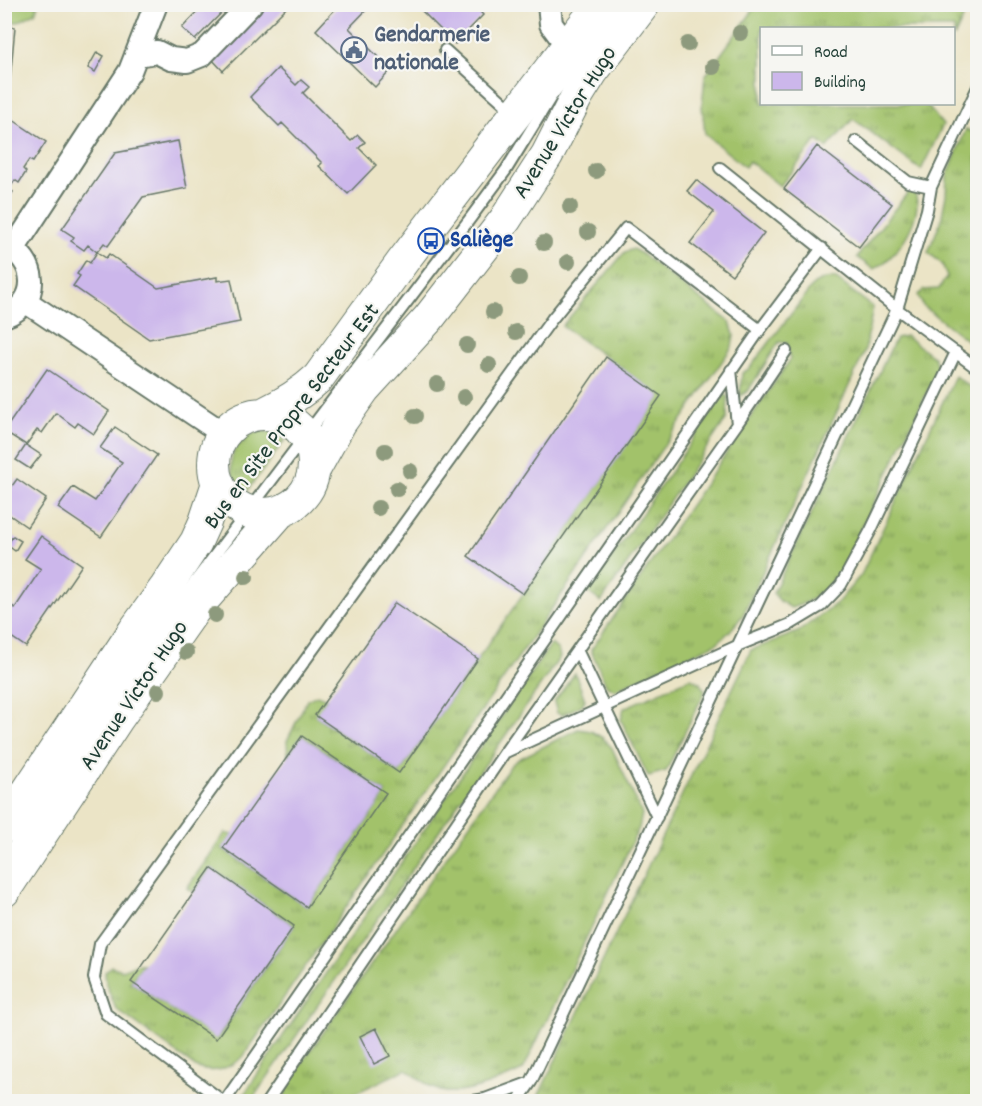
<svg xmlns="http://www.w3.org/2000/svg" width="982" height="1106" font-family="Dekko,sans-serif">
  <defs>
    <pattern id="grass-tufts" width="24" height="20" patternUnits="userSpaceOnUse" patternTransform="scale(1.5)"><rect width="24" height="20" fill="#a2c26b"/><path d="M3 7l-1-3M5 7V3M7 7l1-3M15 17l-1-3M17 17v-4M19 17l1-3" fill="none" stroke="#839f59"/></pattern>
  </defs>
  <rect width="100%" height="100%" fill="#f6f6f2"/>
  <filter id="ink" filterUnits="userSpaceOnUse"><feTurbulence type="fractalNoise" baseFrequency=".0167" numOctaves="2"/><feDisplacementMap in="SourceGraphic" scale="12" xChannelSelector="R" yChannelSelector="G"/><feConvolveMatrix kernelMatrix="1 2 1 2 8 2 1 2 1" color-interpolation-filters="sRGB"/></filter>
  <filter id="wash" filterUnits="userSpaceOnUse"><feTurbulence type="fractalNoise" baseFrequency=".008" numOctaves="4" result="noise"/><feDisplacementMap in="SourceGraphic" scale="24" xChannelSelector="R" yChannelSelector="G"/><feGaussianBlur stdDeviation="1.35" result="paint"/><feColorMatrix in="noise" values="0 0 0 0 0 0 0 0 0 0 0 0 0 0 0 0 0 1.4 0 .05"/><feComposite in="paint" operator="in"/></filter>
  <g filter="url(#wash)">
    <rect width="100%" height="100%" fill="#ebe4c6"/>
    <path fill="url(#grass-tufts)" stroke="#608050" stroke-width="1.5" d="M4 5 5 4 38 5 35 13 18 22 5 21Z
      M757 5H969L954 38V28H762V104H926L943 125 921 170 853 119 827 148 817 140 780 186 749 161 745 167 705 134 702 106 705 76Z
      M966 129 977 135V348L923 306 918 295 924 290 939 289 947 276 942 264 928 252 941 221 946 195 947 176Z
      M913 190C928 212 896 261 873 269L857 257 909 191Z
      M633 249 640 253 730 322 734 335 732 347 243 1057C227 1069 216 1074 197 1068L116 1009 106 984 105 972 111 966 122 970 136 964H143L131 982 217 1039 294 926 211 868 193 892 187 888 225 833 233 835 223 849 307 907 386 793 302 736 288 756 287 741 307 700 317 695 327 699 316 716 399 773 660 396 562 326 625 252Z
      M835 278 873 307 865 351 743 615 730 631 717 643 615 690 606 685 591 650 790 360 787 343 779 342 748 391 740 396 742 373 749 369 814 284 825 279Z
      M906 336 934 357 938 369 842 569C824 591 819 599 791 608L780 601 773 593 896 338Z
      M955 376 978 393 977 1101H536L751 650 798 632 838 602 861 575Z
      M724 394 728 397 727 418 601 602 588 592Z
      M260 431 272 432 285 440 247 491C219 473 231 438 260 431Z
      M551 644 558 650 560 657 251 1101 245 1097V1093L285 1033Z
      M575 673 585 700 582 705 562 715 557 713 554 702Z
      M691 678 700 683 705 691 666 771 648 776 621 720 624 708Z
      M578 729 591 731 603 738 612 748 642 814 639 828 523 1070C500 1080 459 1101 433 1088 424 1083 415 1075 406 1069L339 1101 285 1102V1094L290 1080 511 765 519 759Z"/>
    <g id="blocks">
      <path fill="#ccb7eb" d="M205 4H230L195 40 182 28Z
        M264 4H290L223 71 211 58Z
        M340 4H372L349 28 391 70 375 87 316 30Z
        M415 4H473L483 15 455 44Z
        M4 26 15 27 10 81H4Z
        M97 52 104 56 95 72 88 68Z
        M278 68 296 85 301 80 309 87 303 93 351 141 358 135 365 142 359 148 376 165 348 194 319 166 322 163 282 123 279 126 250 97Z
        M4 114 46 142 33 162 29 160 23 169 26 172 19 183 15 180 9 189 13 192 4 204Z
        M178 141 187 188 143 197 108 246 104 243 97 252 88 245 84 250 71 241 74 237 62 229 115 153Z
        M817 146 892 204 859 247 784 189Z
        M696 180 764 233 732 275 690 243 714 212 687 191Z
        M97 252 106 258 109 254 158 288 217 277V281L231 279 240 322 149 339 73 286 80 276 77 274 86 260 90 263Z
        M606 357 661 396 523 594 468 556Z
        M47 369 109 411 94 434 78 423 75 427 56 413 42 433 37 430 26 445 4 431Z
        M115 427 157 455 101 537 58 508 73 487 95 501 122 462 100 448Z
        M26 445 41 455 30 469 16 460Z
        M17 479 46 499 27 527 4 511V497Z
        M13 536 21 541 15 551 7 545Z
        M41 536 82 565 26 647 4 632V601L15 608 41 569 25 559Z
        M395 603 478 659 399 773 315 715Z
        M302 736 386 793 307 907 223 848Z
        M211 868 294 926 216 1039 131 982Z
        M376 1028 390 1056 374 1064 360 1036Z"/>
    </g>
  </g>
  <g filter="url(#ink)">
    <use href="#blocks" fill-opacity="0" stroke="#667767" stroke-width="1.5"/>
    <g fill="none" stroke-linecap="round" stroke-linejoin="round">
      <g stroke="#667767" stroke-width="14">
        <path id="lane" d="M445 50 505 104 515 110
          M856 141 908 182 931 187
          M720 168 897 309 978 369
          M737 424 786 351
          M578 652 657 817
          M506 752 739 645 791 624 821 606 841 585 871 530 956 352
          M4 860 125 677 174 609 469 220 506 170 551 97 622 4
          M224 1102 106 1014 94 978 100 944 552 319 626 228 760 330 822 248
          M224 1102 760 330
          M267 1102 505 752 737 424 731 370
          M468 1102 485 1099 531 1082
          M517 1102 531 1082 897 309 927 210 931 187 978 87"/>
      </g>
      <g stroke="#667767" stroke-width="26">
        <path id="street" d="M549 4 551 24 568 47
          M136 55 157 52 171 59 187 61 202 55 251 4
          M4 244C38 259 42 303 4 316
          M14 248 130 71 156 4
          M25 301 224 434"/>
      </g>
      <g stroke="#667767" stroke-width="34">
        <path id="secondary" d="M263 414C284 404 301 394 318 378L403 261 600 4
          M214 464a50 50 0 1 1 100 0a50 50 0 1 1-100 0Z
          M314 470 340 423 364 389 428 319 505 220 547 155 577 96 592 72 644 4
          M4 827 134 631 166 587 196 542 205 522 218 483
          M4 891 118 718 194 610 280 512"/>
      </g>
      <use href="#lane" stroke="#fff" stroke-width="10"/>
      <use href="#street" stroke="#fff" stroke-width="22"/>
      <use href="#secondary" stroke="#fff" stroke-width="32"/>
    </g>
    <g fill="#8d9a7d">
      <circle cx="740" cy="33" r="8"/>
      <circle cx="688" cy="44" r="8"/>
      <circle cx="713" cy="67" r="8"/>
      <circle cx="596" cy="171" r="8"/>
      <circle cx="570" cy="207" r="8"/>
      <circle cx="588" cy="232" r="8"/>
      <circle cx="544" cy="243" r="8"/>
      <circle cx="568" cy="262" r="8"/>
      <circle cx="519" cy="278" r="8"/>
      <circle cx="493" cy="312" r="8"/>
      <circle cx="516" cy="332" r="8"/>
      <circle cx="467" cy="345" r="8"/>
      <circle cx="489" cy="365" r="8"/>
      <circle cx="437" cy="384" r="8"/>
      <circle cx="464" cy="397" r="8"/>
      <circle cx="415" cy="416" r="8"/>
      <circle cx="385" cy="451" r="8"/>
      <circle cx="410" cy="471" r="8"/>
      <circle cx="397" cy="489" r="8"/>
      <circle cx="378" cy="508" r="8"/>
      <circle cx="246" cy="577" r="8"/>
      <circle cx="215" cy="615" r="8"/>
      <circle cx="186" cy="652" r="8"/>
      <circle cx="158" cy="691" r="8"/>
    </g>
  </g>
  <defs>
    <g id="civic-ring" transform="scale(1.35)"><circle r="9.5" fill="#f6f6f2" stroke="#5c6f8a" stroke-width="1.5"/><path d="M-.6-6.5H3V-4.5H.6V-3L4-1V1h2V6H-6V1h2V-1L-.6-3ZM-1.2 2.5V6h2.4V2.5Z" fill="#5c6f8a"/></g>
    <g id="bus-ring" transform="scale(1.35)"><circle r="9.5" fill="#f6f6f2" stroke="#1a4fb4" stroke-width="1.5"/><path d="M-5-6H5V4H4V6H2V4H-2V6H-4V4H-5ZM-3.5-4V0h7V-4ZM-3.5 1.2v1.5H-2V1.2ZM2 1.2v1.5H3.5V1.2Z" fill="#1a4fb4"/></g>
  </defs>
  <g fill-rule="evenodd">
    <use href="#civic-ring" x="354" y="50"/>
    <use href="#bus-ring" x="431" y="241"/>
  </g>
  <g text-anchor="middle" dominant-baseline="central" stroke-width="4.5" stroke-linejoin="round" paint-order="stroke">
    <g font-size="24" font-weight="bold" fill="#4e5e75" stroke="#f6f6f2" text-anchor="start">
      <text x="374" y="36">Gendarmerie<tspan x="374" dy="28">nationale</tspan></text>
    </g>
    <g font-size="24" fill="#1f3d34" stroke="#f6f6f2">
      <text transform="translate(566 123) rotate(-58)">Avenue Victor Hugo</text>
      <text transform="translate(293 417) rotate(-53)">Bus en Site Propre Secteur Est</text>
      <text transform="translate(135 696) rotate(-56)">Avenue Victor Hugo</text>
    </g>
    <g font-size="24" font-weight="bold" fill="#164399" stroke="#f6f6f2" text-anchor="start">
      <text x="450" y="241">Saliège</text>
    </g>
  </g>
  <rect width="982" height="1106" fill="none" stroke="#f6f6f2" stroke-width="24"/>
  <rect x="760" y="27" width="195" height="78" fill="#f6f6f2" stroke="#a0aca6" stroke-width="1.5"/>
  <rect x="772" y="46" width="30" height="9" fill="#ffffff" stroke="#a0aca6" stroke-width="1.5"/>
  <text x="814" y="57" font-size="18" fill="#1f3d34">Road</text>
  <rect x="772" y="72" width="30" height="18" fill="#ccb7eb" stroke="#a0aca6" stroke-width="1.5"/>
  <text x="814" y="87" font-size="18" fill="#1f3d34">Building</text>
</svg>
